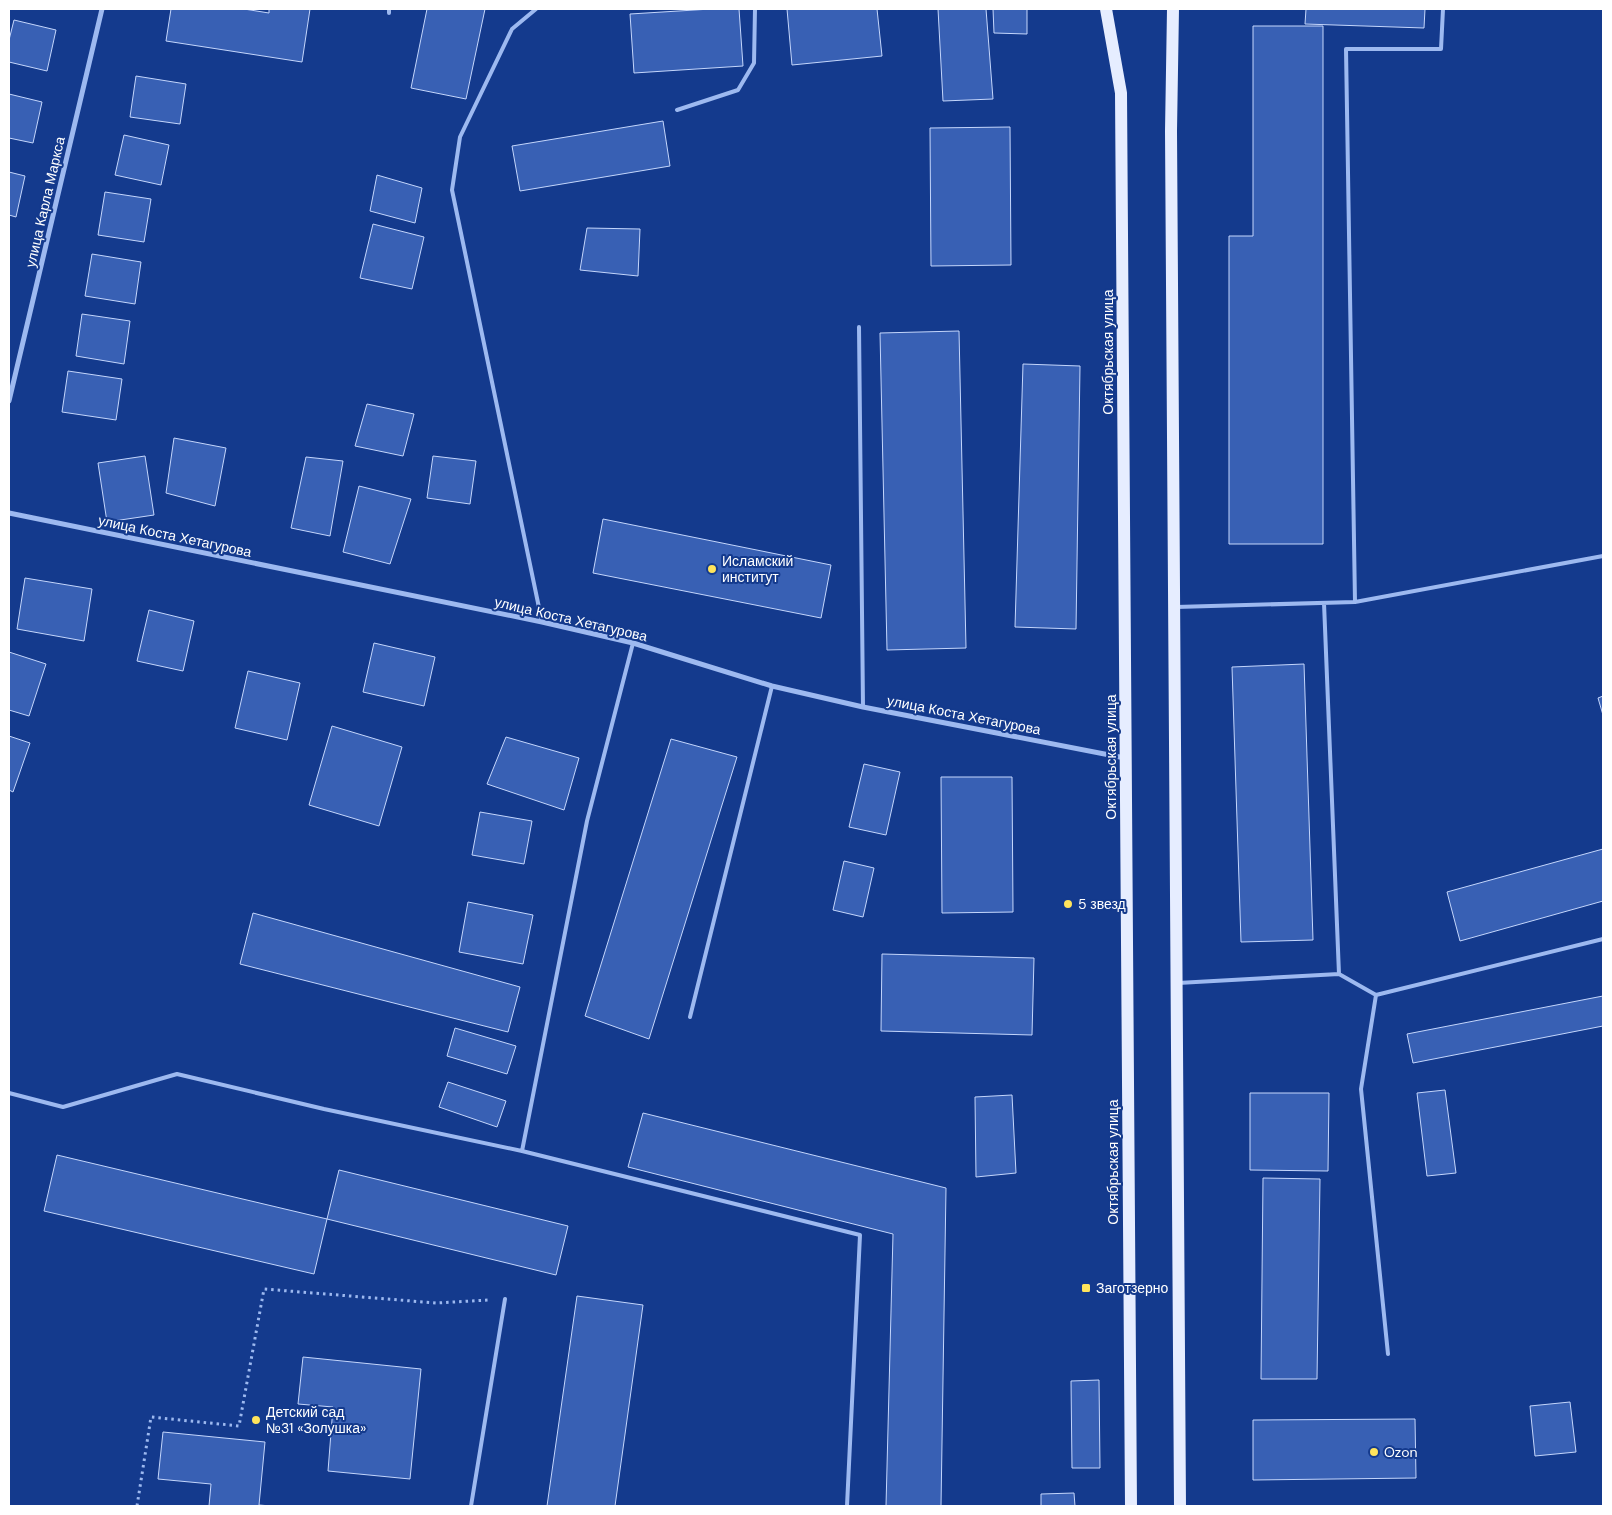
<svg xmlns="http://www.w3.org/2000/svg" width="1612" height="1515" font-family="'DM Sans',sans-serif">
  <rect width="100%" height="100%" fill="#143a8d"/>
  <path fill="#3860b4" stroke="#c4d6fc" d="M171 9H244L269 13V9H310L302 62 166 41Z
    M427 9H485L466 99 411 88Z
    M711 9H739L743 66 634 73 630 14Z
    M787 9H877L882 56 792 65Z
    M938 9H986L993 99 943 101Z
    M993 9H1027V34L994 33Z
    M1306 9H1425L1424 28 1305 24Z
    M14 20 56 30 47 71 9 62V40Z
    M1253 26H1323V544H1229V236H1253Z
    M136 76 186 84 180 124 130 117Z
    M9 94 42 102 33 143 9 138Z
    M663 121 670 166 520 191 512 146Z
    M1010 127 1011 265 931 266 930 128Z
    M124 135 169 145 161 185 115 175Z
    M9 172 25 176 16 217 9 215Z
    M377 175 422 188 415 223 370 211Z
    M105 192 151 199 144 242 98 235Z
    M373 224 424 237 412 289 360 278Z
    M587 228 640 229 638 276 580 270Z
    M92 254 141 262 135 304 85 296Z
    M82 314 130 321 124 364 76 356Z
    M959 331 966 648 887 650 880 333Z
    M1023 364 1080 366 1076 629 1015 627Z
    M68 371 122 379 116 420 62 412Z
    M367 404 414 414 403 456 355 446Z
    M174 438 226 448 215 506 166 493Z
    M145 456 154 515 107 522 98 463Z
    M433 456 476 461 470 504 427 498Z
    M306 457 343 461 330 536 291 528Z
    M359 486 411 499 390 564 343 552Z
    M603 519 831 565 821 618 593 573Z
    M25 578 92 589 84 641 17 629Z
    M149 610 194 621 183 671 137 661Z
    M374 643 435 657 424 706 363 692Z
    M9 652 46 664 29 716 9 710Z
    M1304 664 1313 940 1241 942 1232 667Z
    M248 671 300 683 287 740 235 728Z
    M1603 696V715L1598 698Z
    M332 726 402 747 379 826 309 805Z
    M9 736 30 743 13 792 9 790Z
    M506 737 579 758 564 810 487 784Z
    M671 739 737 757 649 1039 585 1016Z
    M864 764 900 772 886 835 849 827Z
    M941 777H1012L1013 912 942 913Z
    M480 812 532 821 524 864 472 855Z
    M1603 849V901L1460 941 1447 892Z
    M844 861 874 868 863 917 833 910Z
    M468 902 533 915 523 964 459 952Z
    M253 913 520 987 508 1032 240 964Z
    M882 954 1034 958 1032 1035 881 1031Z
    M1603 996V1026L1413 1063 1407 1034Z
    M455 1028 516 1046 507 1074 447 1056Z
    M448 1082 506 1101 497 1127 439 1107Z
    M1445 1090 1456 1173 1427 1176 1417 1093Z
    M1250 1093H1329L1328 1171 1250 1170Z
    M1012 1095 1016 1173 976 1177 975 1097Z
    M643 1113 946 1188 941 1506H886L893 1234 628 1167Z
    M57 1155 327 1219 314 1274 44 1211Z
    M339 1170 568 1226 556 1275 327 1219Z
    M1263 1178 1320 1179 1317 1379H1261Z
    M577 1296 643 1305 615 1506H547Z
    M303 1357 421 1369 410 1479 328 1471 333 1407 298 1404Z
    M1099 1380 1100 1468H1072L1071 1381Z
    M1570 1402 1576 1452 1535 1456 1530 1406Z
    M1415 1419 1416 1478 1253 1480V1420Z
    M163 1432 265 1442 259 1505 271 1506H209L211 1484 158 1479Z
    M1074 1493 1075 1506H1041V1494Z"/>
  <g fill="none" stroke-linecap="round" stroke-linejoin="round">
    <path stroke="#9db9f0" stroke-width="3" stroke-dasharray="2.5 4" stroke-linecap="butt" d="M137 1506 151 1417 239 1426 264 1289 436 1303 488 1300"/>
    <path stroke="#9db9f0" stroke-width="4" d="M536 9 512 29 460 137 452 190 542 622
      M389 13V9
      M677 110 738 90 754 63 755 9
      M859 327 863 707
      M1355 602 1603 556
      M1324 603 1339 974 1376 995 1603 939
      M1176 607 1355 602 1346 49H1441L1443 9
      M1178 983 1339 974
      M1376 995 1361 1089 1388 1354
      M690 1017 772 686
      M9 1093 63 1107 177 1074 324 1109 522 1151 860 1235 847 1506
      M522 1151 587 821 633 643
      M471 1506 505 1299"/>
    <path stroke="#9db9f0" stroke-width="5" d="M9 401 102 9
      M9 513 542 622 633 643 772 686 863 707 1125 758"/>
    <path stroke="#e6edff" stroke-width="12" d="M1106 9 1121 93 1131 1506
      M1173 9 1171 131 1180 1506"/>
  </g>
  <g fill="#ffe45c" stroke="#143a8d" stroke-width="2">
    <circle cx="712" cy="569" r="5"/>
    <circle cx="1068" cy="904" r="5"/>
    <rect x="1081" y="1283" width="10" height="10" rx="2.5"/>
    <circle cx="256" cy="1420" r="5"/>
    <circle cx="1374" cy="1452" r="5"/>
  </g>
  <g text-anchor="middle" dominant-baseline="central" stroke-width="4" stroke-linejoin="round" paint-order="stroke">
    <g font-size="14" fill="#fff" stroke="#143a8d">
      <text transform="translate(45 202) rotate(-77)">улица Карла Маркса</text>
      <text transform="translate(1108 352) rotate(-90)">Октябрьская улица</text>
      <text transform="translate(175 536) rotate(12)">улица Коста Хетагурова</text>
      <text transform="translate(571 619) rotate(13)">улица Коста Хетагурова</text>
      <text transform="translate(964 715) rotate(11)">улица Коста Хетагурова</text>
      <text transform="translate(1111 757) rotate(-90)">Октябрьская улица</text>
      <text transform="translate(1113 1162) rotate(-90)">Октябрьская улица</text>
    </g>
    <g font-size="14" fill="#fff" stroke="#143a8d" text-anchor="start">
      <text x="722" y="561">Исламский<tspan x="722" dy="16">институт</tspan></text>
      <text x="1078" y="904">5 звезд</text>
      <text x="1096" y="1288">Заготзерно</text>
      <text x="266" y="1412">Детский сад<tspan x="266" dy="16">№31 «Золушка»</tspan></text>
      <text x="1384" y="1452">Ozon</text>
    </g>
  </g>
  <rect width="1612" height="1515" fill="none" stroke="#ffffff" stroke-width="20"/>
</svg>
